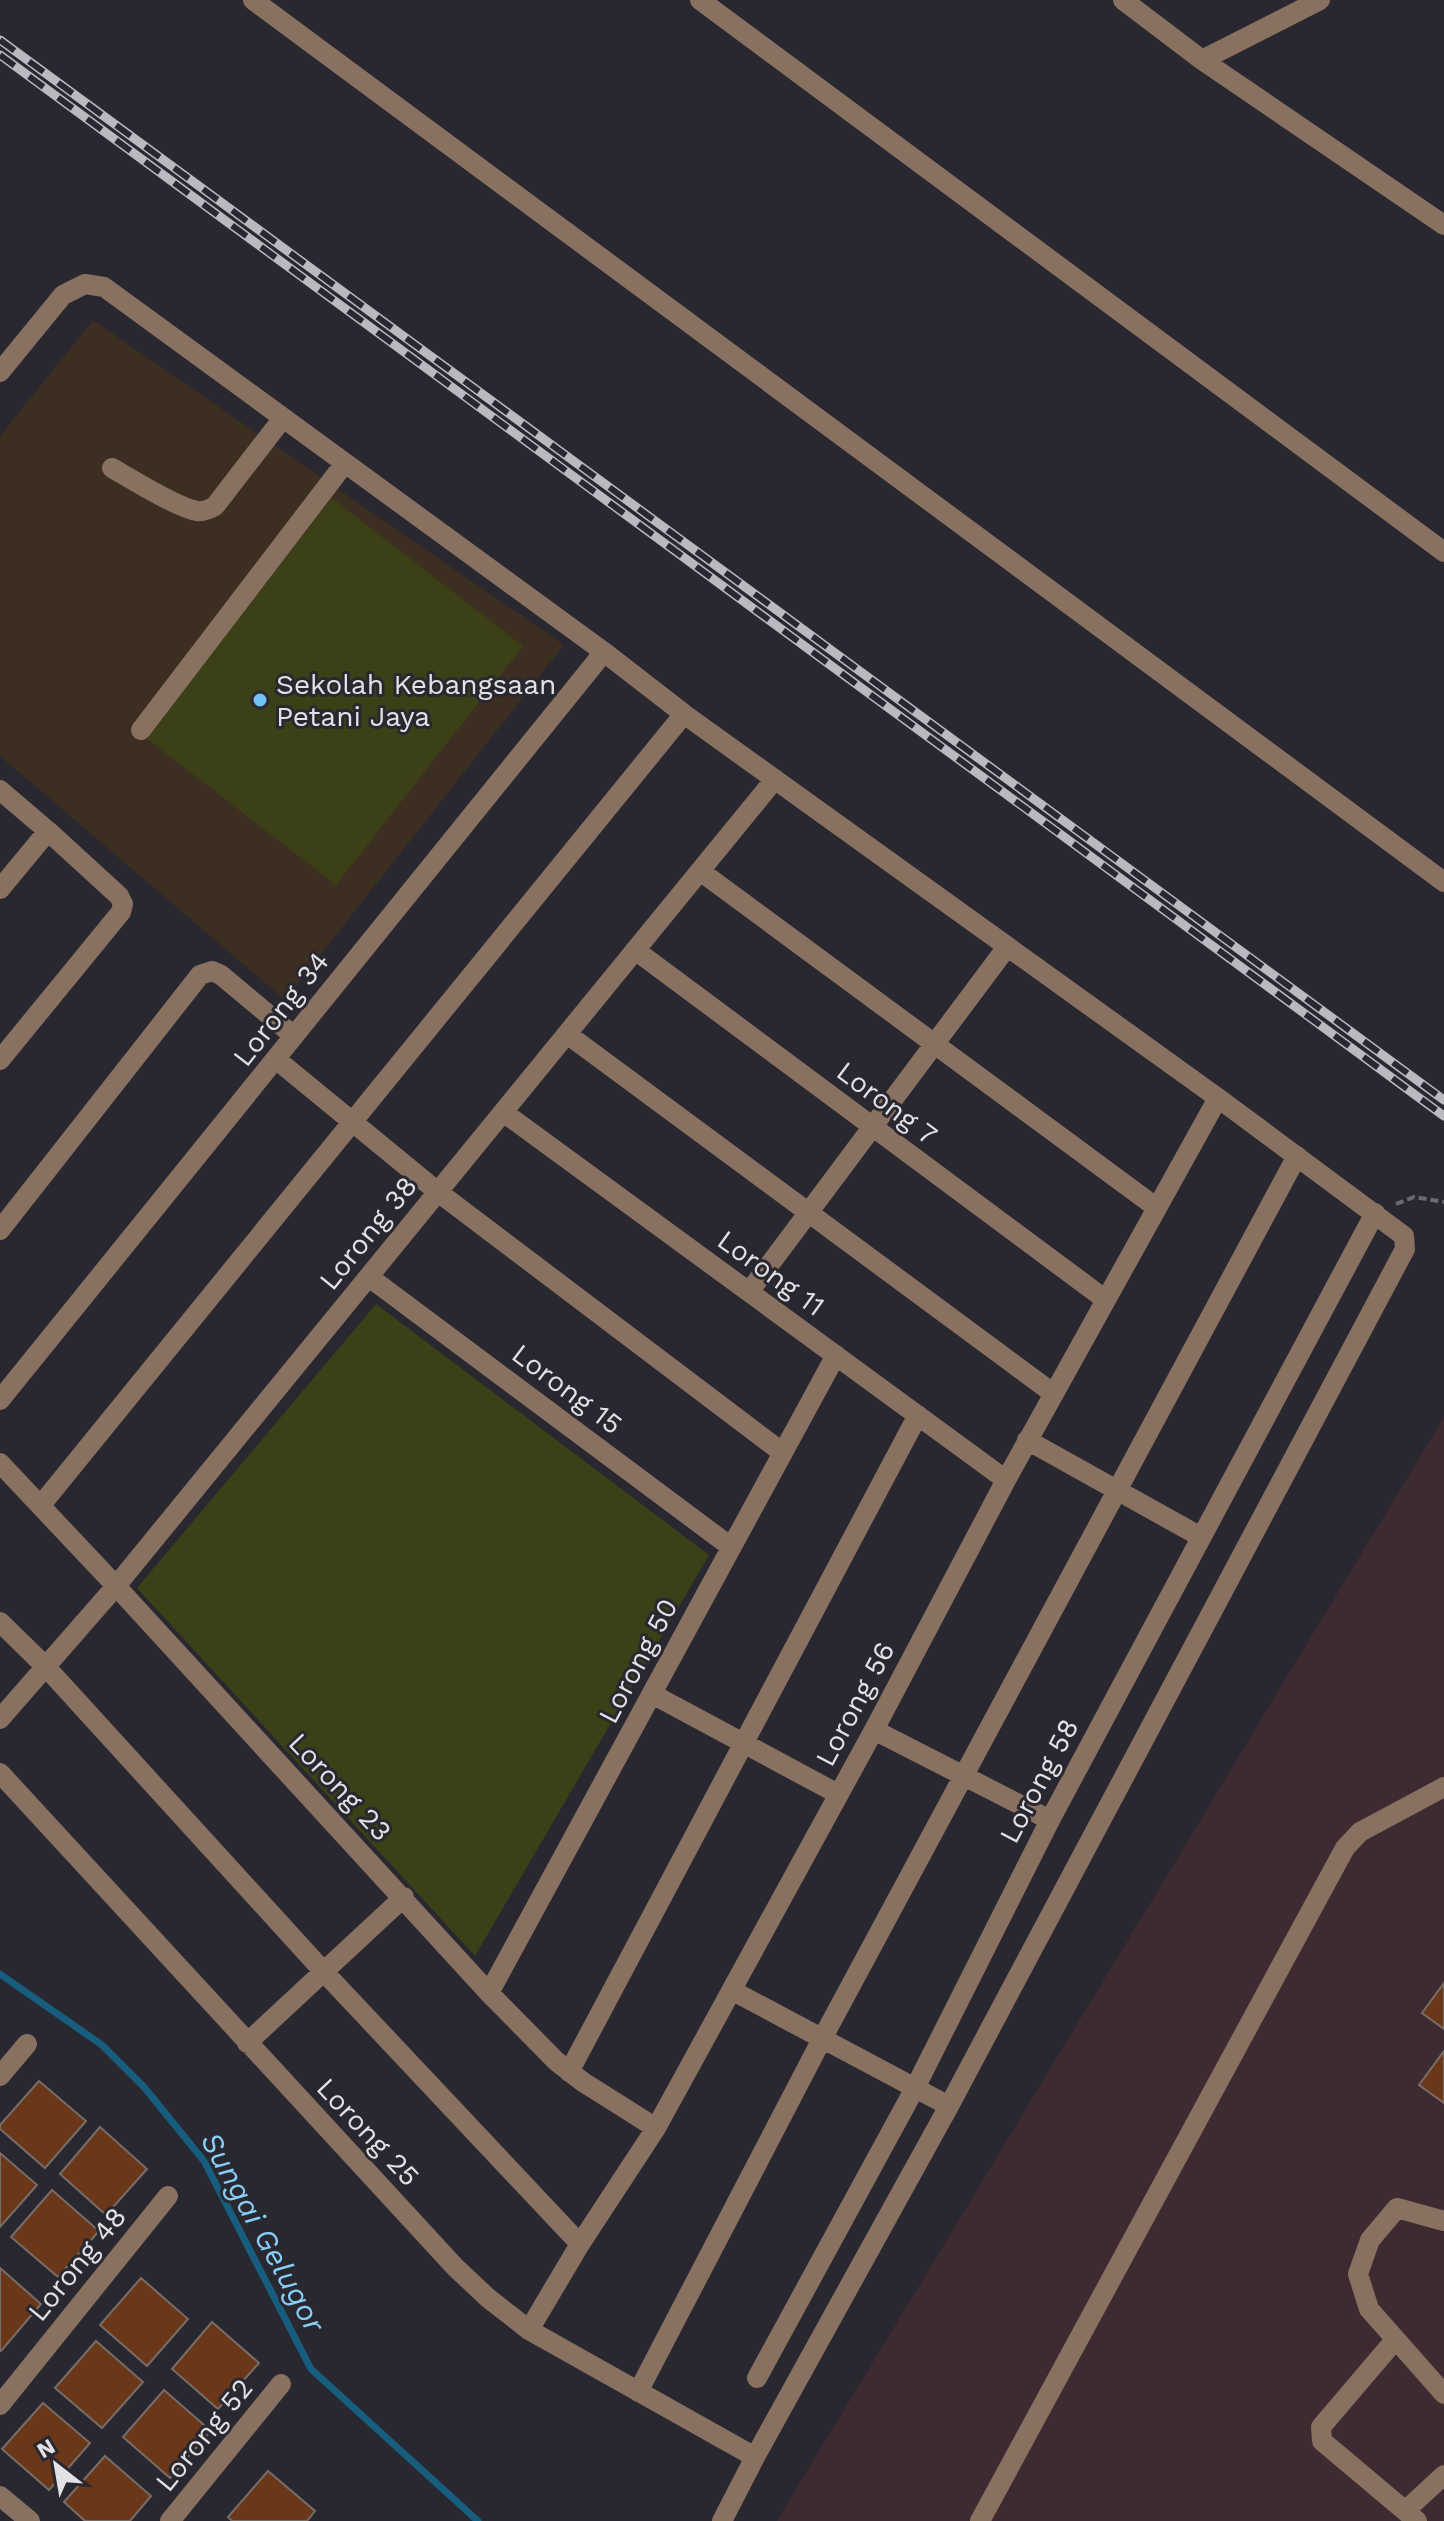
<svg xmlns="http://www.w3.org/2000/svg" width="1444" height="2521" font-family="'Work Sans',sans-serif">
  <rect width="100%" height="100%" fill="#292830"/>
  <path fill="#3e2b31" d="M1444 1417V2521H777Z"/>
  <path fill="#3c2e21" d="M93 320 564 645 285 1000 0 756V436Z"/>
  <path fill="#3b4016" d="M332 498 523 646 336 885 145 737Z
    M376 1304 709 1555 475 1956 137 1588Z"/>
  <g fill="none" stroke-linecap="round" stroke-linejoin="round">
    <path stroke="#175d7e" stroke-width="7" d="M0 1974 102 2045 144 2087 204 2161 311 2369 478 2521"/>
  </g>
  <path fill="#6a3718" stroke="#776d68" stroke-width="2" d="M1444 1983V2029L1422 2013Z
    M1444 2051V2103L1419 2085Z
    M39 2081 86 2121 45 2168 0 2129V2125Z
    M100 2127 147 2169 106 2215 60 2174Z
    M0 2153 37 2185 0 2227Z
    M52 2190 99 2231 58 2277 11 2237Z
    M0 2268 41 2304 1 2351 0 2350Z
    M141 2278 188 2319 147 2366 100 2325Z
    M212 2322 259 2363 218 2409 172 2369Z
    M96 2341 143 2382 102 2428 55 2388Z
    M164 2390 211 2431 170 2478 123 2437Z
    M43 2403 90 2443 49 2490 2 2449Z
    M105 2456 151 2496 130 2521H85L64 2502Z
    M268 2471 315 2511 307 2521H232L228 2517Z"/>
  <g fill="none" stroke-linecap="round" stroke-linejoin="round">
    <path stroke="#6b6a71" stroke-width="4" stroke-dasharray="8 4" stroke-linecap="butt" d="M1396 1204 1414 1197 1444 1202"/>
    <path stroke="#897161" stroke-width="20" d="M253 0 1444 882
      M700 0 1444 552
      M1123 0 1202 60 1444 225
      M1202 60 1320 0
      M0 372 63 295 85 284 104 287 604 652 684 714 1218 1098 1404 1236 1405 1249 949 2106 755 2457 722 2521
      M112 468C131 479 178 508 197 511 204 512 210 509 215 506L283 418
      M141 730 345 463
      M0 790 48 831 119 896 123 904 121 912 0 1060
      M700 871 1157 1208
      M0 889 48 831
      M635 950 1106 1300
      M567 1034 1054 1394
      M277 1060 438 1192 783 1453
      M503 1112 1006 1480
      M0 1230 200 975 212 971 221 975 294 1036
      M369 1277 731 1547
      M749 1292 1007 947
      M0 1400 604 652
      M1027 1440 1201 1537
      M0 1463 116 1586 489 1993 556 2061 583 2082 656 2128
      M41 1505 684 714
      M0 1622 46 1667 324 1972 580 2244
      M652 1694 838 1794
      M0 1719 116 1586 775 779
      M874 1730 1050 1820
      M0 1773 455 2267 488 2298 529 2330 755 2457
      M733 1991 949 2106
      M489 1993 836 1355
      M247 2043 404 1897
      M569 2072 918 1415
      M0 2076 27 2044
      M1444 2221 1397 2208 1370 2240 1358 2274 1369 2309 1444 2394
      M529 2330 580 2244 656 2128 874 1730 1006 1480 1218 1098
      M1395 2340 1321 2427 1322 2441 1417 2521
      M757 2378 915 2088 1050 1820 1375 1213
      M638 2392 822 2039 1297 1156
      M0 2405 168 2196
      M0 2496 30 2521
      M1406 2510 1444 2475
      M170 2521 281 2384
      M980 2521 1345 1848 1360 1832 1444 1787"/>
    <g stroke="#b9b9bf" stroke-width="9">
      <path id="rail" d="M0 40 1444 1100
        M0 55 1444 1116"/>
    </g>
    <use href="#rail" stroke="#292830" stroke-width="6" stroke-dasharray="18" stroke-linecap="butt"/>
  </g>
  <circle fill="#72c1f5" stroke="#292830" stroke-width="3" cx="260" cy="700" r="8"/>
  <g text-anchor="middle" dominant-baseline="central" stroke-width="6" stroke-linejoin="round" paint-order="stroke">
    <g font-size="28" fill="#e1e1e6" stroke="#292830" text-anchor="start">
      <text x="276" y="684">Sekolah Kebangsaan<tspan x="276" dy="32">Petani Jaya</tspan></text>
    </g>
    <g font-size="28" fill="#e1e1e6" stroke="#292830">
      <text transform="translate(281 1009) rotate(-52)">Lorong 34</text>
      <text transform="translate(887 1103) rotate(37)">Lorong 7</text>
      <text transform="translate(368 1233) rotate(-51)">Lorong 38</text>
      <text transform="translate(771 1273) rotate(36)">Lorong 11</text>
      <text transform="translate(567 1389) rotate(37)">Lorong 15</text>
      <text transform="translate(638 1661) rotate(-62)">Lorong 50</text>
      <text transform="translate(855 1704) rotate(-62)">Lorong 56</text>
      <text transform="translate(1039 1781) rotate(-62)">Lorong 58</text>
      <text transform="translate(340 1787) rotate(47)">Lorong 23</text>
      <text transform="translate(368 2132) rotate(47)">Lorong 25</text>
      <text transform="translate(77 2264) rotate(-51)">Lorong 48</text>
      <text transform="translate(204 2435) rotate(-51)">Lorong 52</text>
    </g>
    <g font-size="30" font-style="italic" fill="#87cff8" stroke="#292830">
      <text transform="translate(263 2232) rotate(61)">Sungai Gelugor</text>
    </g>
  </g>
  <g transform="translate(56 2465) rotate(329)" stroke="#292830" stroke-width="6" paint-order="stroke">
  <path d="M0-6L14 30L0 20L-14 30Z" fill="#e1e1e6"/>
  <text y="-12" font-size="22" font-weight="bold" text-anchor="middle" fill="#e1e1e6">N</text>
  </g>
</svg>
